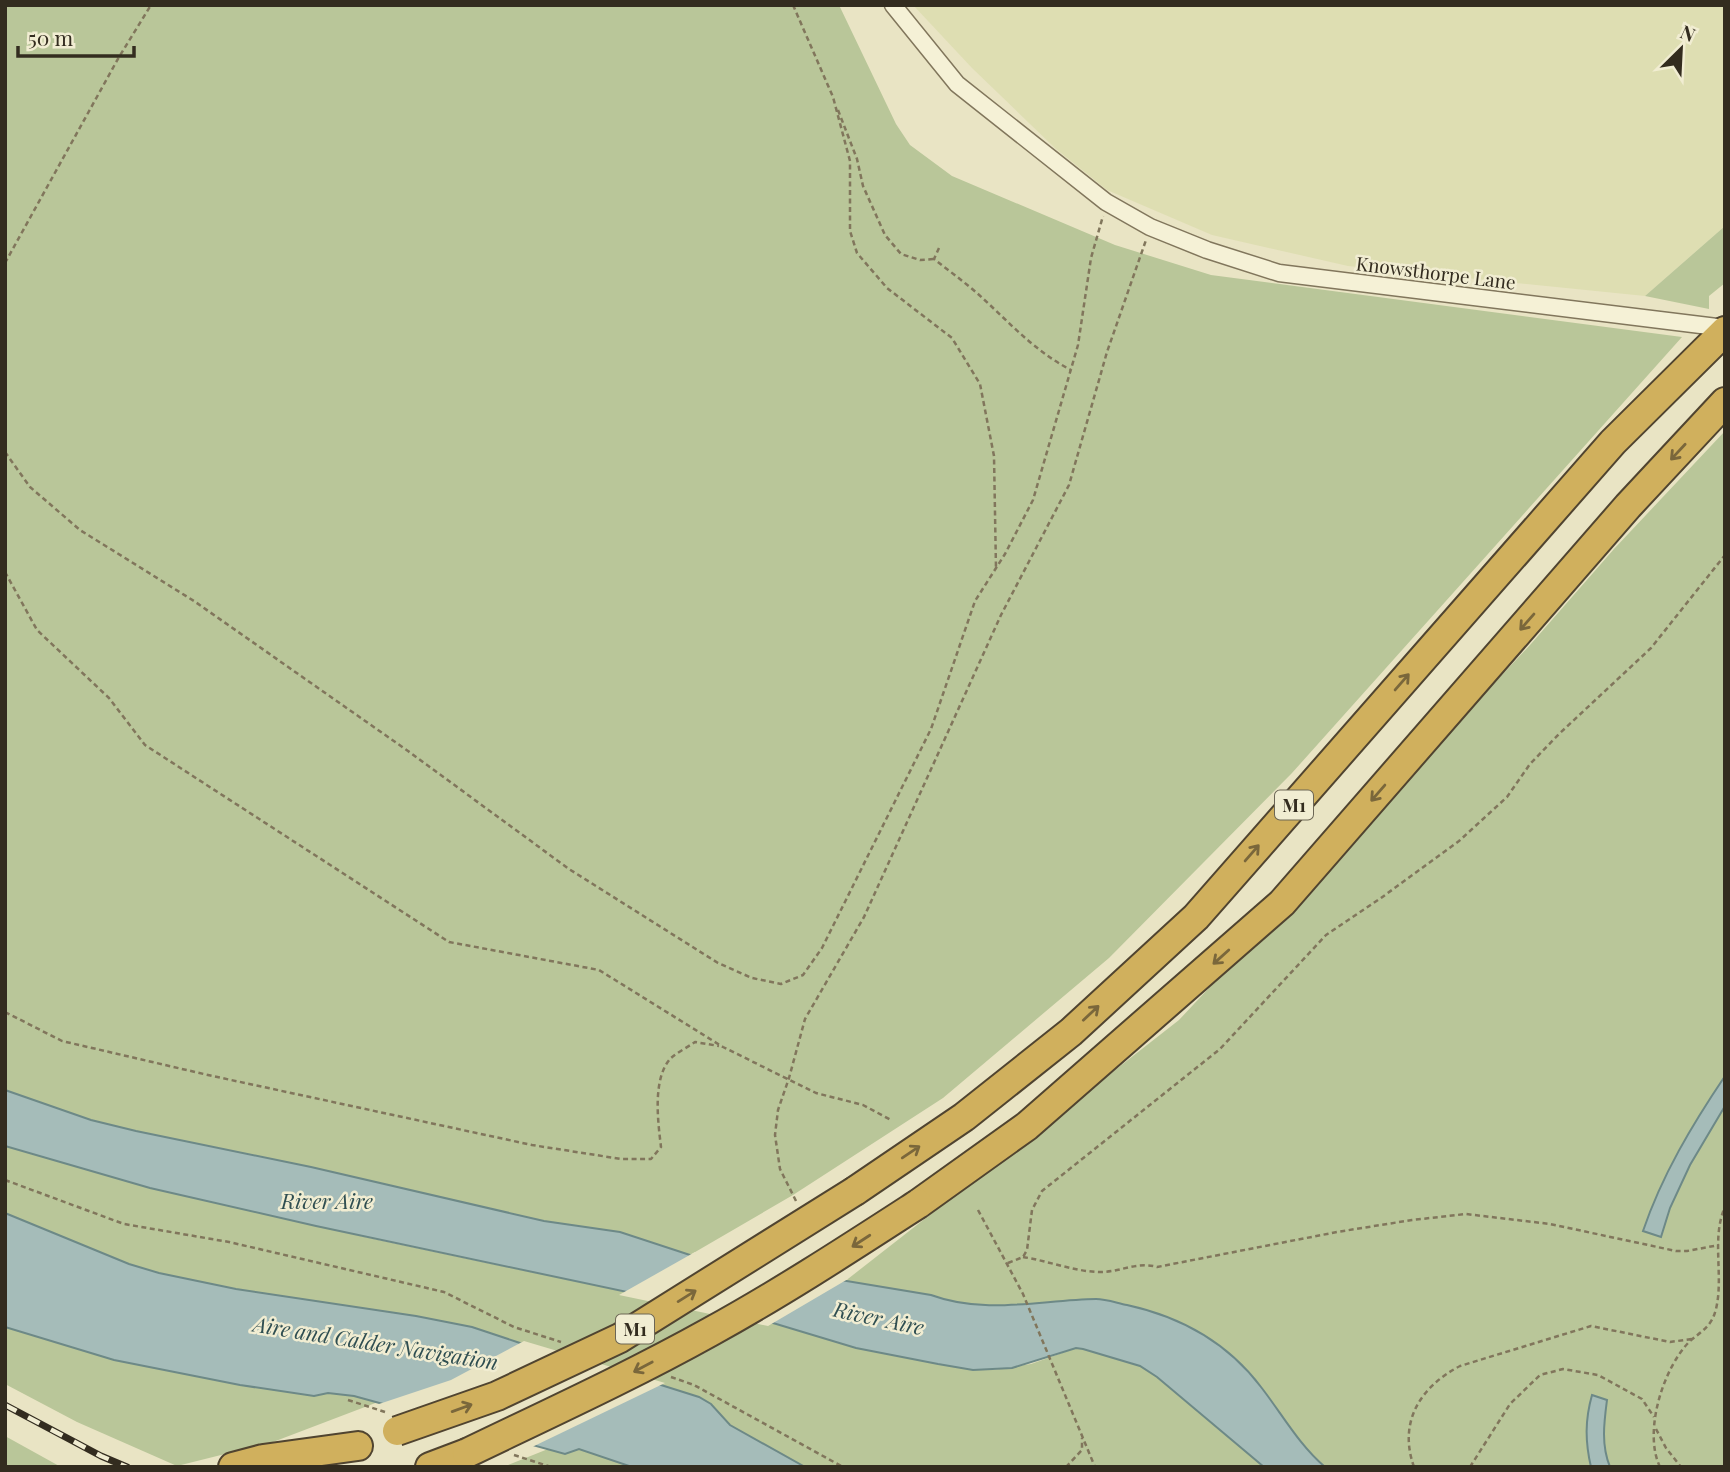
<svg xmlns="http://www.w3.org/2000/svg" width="1730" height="1472" font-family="'Playfair Display',serif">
  <rect width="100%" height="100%" fill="#e9e4c4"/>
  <path fill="#dedeb2" d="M913 5H1725V226L1645 296 1348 266 1212 235 1107 190 1056 149 972 68Z"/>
  <path fill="#b9c699" d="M5 5H839L896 124 910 145 952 176 1115 245 1211 275 1682 337 1292 773 1109 958 943 1098 793 1195 690 1255 620 1232 544 1221 311 1167 136 1131 91 1120 5 1090Z
    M1725 226V283L1709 296V309L1645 296Z
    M1725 431V1467H1312L1215 1358 844 1282 1179 1020 1530 645 1614 549Z
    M5 1146 150 1188 374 1239 773 1323 856 1348 895 1356 973 1370H993L1031 1364 1076 1348 1083 1349 1141 1366 1157 1377 1264 1467H805L730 1425 711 1404 699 1397 520 1343 472 1327 416 1316 236 1289 159 1273 129 1264 5 1213Z
    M5 1327 114 1360 240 1385 313 1396 328 1393 354 1396 378 1402 273 1442 177 1466 77 1422 5 1384Z
    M5 1436 61 1467H5Z
    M548 1449 565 1454 579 1449 632 1467H503Z"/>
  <path fill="#a5bcb9" stroke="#6d8987" stroke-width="2" d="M1725 1076V1106L1690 1165 1670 1208 1661 1237 1643 1231C1662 1175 1692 1125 1725 1076Z
    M5 1090 91 1120 136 1131 311 1167 544 1221 620 1232 690 1255 931 1295C985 1315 1040 1300 1096 1299 1106 1299 1117 1303 1127 1305 1182 1317 1227 1342 1261 1387 1282 1414 1299 1445 1325 1467H1264L1157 1377 1140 1366 1083 1349 1076 1348 1012 1368 973 1370 938 1364 856 1348 773 1323 316 1226 150 1188 5 1146Z
    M5 1213 129 1264 159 1273 236 1289 416 1316 472 1327 520 1343 661 1385 699 1397 711 1404 730 1425 805 1467H632L579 1449 565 1454 354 1396 328 1393 314 1396 240 1385 114 1360 5 1327Z
    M1592 1395 1607 1400C1604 1423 1601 1445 1610 1467H1591C1585 1441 1585 1420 1592 1395Z"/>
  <path fill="#e9e4c4" d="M695 1252 848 1279 768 1326 619 1295Z
    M524 1341 665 1383 530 1448 376 1405 451 1380Z"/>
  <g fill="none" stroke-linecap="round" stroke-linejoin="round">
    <g stroke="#81765c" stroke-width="19">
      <path id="minor" d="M893 5 957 84 1106 202 1150 227 1207 250 1279 273 1725 328"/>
    </g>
    <g stroke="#504430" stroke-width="32">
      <path id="motorway" d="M855 1191 964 1117 1071 1032 1196 917 1613 442 1725 331
        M918 1204 1027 1126 1282 903 1628 506 1725 402
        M233 1467 263 1459 358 1446
        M430 1467 467 1453"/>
    </g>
    <path stroke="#81765c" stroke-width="2.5" stroke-dasharray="5 3.5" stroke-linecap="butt" d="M793 5 833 97 850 161V231L857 253 887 288 952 338 980 384 994 456 996 569
      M838 110 857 159 863 186 885 235 901 254 920 260 934 259
      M939 248 934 259C948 270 963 281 977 293 1007 320 1034 351 1071 370
      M5 263 119 57 151 5
      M5 452 30 487 80 530 194 601 408 751 569 869 718 963 752 978 781 984 803 975 822 948 931 729 975 601 1005 554 1033 500 1078 345 1091 258 1103 216
      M5 572 37 630 109 698 145 745 449 942 599 970 723 1047 816 1093 863 1105 891 1120
      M5 1012 62 1041 208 1075 532 1145 621 1159H651L661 1147C658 1122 652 1078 671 1058 678 1052 688 1047 695 1042L719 1046
      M5 1180 124 1224 229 1242 444 1292 514 1327 561 1342
      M796 1201 780 1169 775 1135 778 1110 789 1078 805 1019 864 917 1001 615 1069 485 1107 352 1146 240
      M978 1210 1023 1294 1095 1467
      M1023 1257C1048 1261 1073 1271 1098 1272 1119 1273 1136 1261 1157 1267L1337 1232 1412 1220 1466 1214 1550 1224 1676 1251H1687L1719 1245
      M1008 1263 1023 1257 1027 1250 1032 1210 1042 1191 1220 1049 1326 935 1381 898 1459 841 1507 797 1530 764 1559 734 1651 648 1725 555
      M671 1377 694 1385 843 1467
      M348 1400 385 1412
      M1656 1429 1666 1448 1681 1467
      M514 1455 551 1467
      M1066 1467 1082 1450V1438
      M1414 1467C1398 1422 1420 1387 1460 1366L1591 1326 1670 1342 1692 1339
      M1470 1467 1510 1404 1540 1375 1563 1369 1598 1375 1642 1399 1654 1417
      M1660 1467C1643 1432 1663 1368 1690 1341 1702 1331 1712 1326 1716 1309 1724 1276 1711 1238 1725 1207"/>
    <use href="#minor" stroke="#f5f1d6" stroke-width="16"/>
    <use href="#motorway" stroke="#d0b05d" stroke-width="28"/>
    <g stroke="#332c1f" stroke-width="7">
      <path id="rail" d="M5 1405 101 1456 127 1467"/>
    </g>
    <use href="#rail" stroke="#f1edd2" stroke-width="4.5" stroke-dasharray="13" stroke-linecap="butt"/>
    <g stroke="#504430" stroke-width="32" stroke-linecap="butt">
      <path id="motorway-bridge" d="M397 1431 497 1396 620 1338 855 1191
        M467 1453C548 1414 631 1376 710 1332 781 1293 850 1248 918 1204"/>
    </g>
    <use href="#motorway-bridge" stroke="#d0b05d" stroke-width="28"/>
  </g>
  <defs><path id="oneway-shaft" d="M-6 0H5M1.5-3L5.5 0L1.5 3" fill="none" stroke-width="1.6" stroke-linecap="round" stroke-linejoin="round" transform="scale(1.75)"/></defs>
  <g stroke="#7a673b">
    <use href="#oneway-shaft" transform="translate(1678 452) rotate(133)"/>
    <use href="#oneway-shaft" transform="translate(1527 622) rotate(131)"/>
    <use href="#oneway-shaft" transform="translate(1402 682) rotate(-49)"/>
    <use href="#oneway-shaft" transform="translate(1378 793) rotate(131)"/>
    <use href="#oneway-shaft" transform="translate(1252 853) rotate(-49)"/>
    <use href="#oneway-shaft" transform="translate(1221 957) rotate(138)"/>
    <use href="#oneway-shaft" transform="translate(1091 1013) rotate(-43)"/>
    <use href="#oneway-shaft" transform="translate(911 1152) rotate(-34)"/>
    <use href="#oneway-shaft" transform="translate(861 1241) rotate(147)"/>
    <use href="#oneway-shaft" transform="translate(687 1296) rotate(-32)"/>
    <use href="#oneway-shaft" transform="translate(643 1367) rotate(152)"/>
    <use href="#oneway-shaft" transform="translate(462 1408) rotate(-20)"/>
  </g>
  <g text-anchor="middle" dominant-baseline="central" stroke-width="5" stroke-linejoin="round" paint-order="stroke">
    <g fill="#f1edd2" stroke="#6c6655" stroke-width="2">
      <rect x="1275" y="790.5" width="38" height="29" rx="5"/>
      <rect x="616" y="1314.5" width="38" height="29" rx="5"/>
    </g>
    <g font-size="18" font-weight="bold" fill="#332c1f">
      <text x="1294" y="805">M1</text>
      <text x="635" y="1329">M1</text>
    </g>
    <g font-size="19" fill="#332c1f" stroke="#f1edd2">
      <text transform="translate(1436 272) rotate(7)">Knowsthorpe Lane</text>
    </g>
    <g font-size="21" font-style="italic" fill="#2f4e51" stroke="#f1edd2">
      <text x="327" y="1200">River Aire</text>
      <text transform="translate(879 1317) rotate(12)">River Aire</text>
      <text transform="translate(376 1342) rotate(9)">Aire and Calder Navigation</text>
    </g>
  </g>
  <rect width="1730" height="1472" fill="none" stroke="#332c1f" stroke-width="14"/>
  <g transform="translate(1681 49) rotate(24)" stroke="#f1edd2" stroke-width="5" paint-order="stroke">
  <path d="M0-5L12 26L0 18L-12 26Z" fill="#332c1f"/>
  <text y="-10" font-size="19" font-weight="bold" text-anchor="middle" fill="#332c1f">N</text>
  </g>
  <path d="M18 46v10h116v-10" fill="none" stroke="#332c1f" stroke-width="3.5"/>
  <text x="28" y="46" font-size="21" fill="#332c1f" stroke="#f1edd2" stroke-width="5" paint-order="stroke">50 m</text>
</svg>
